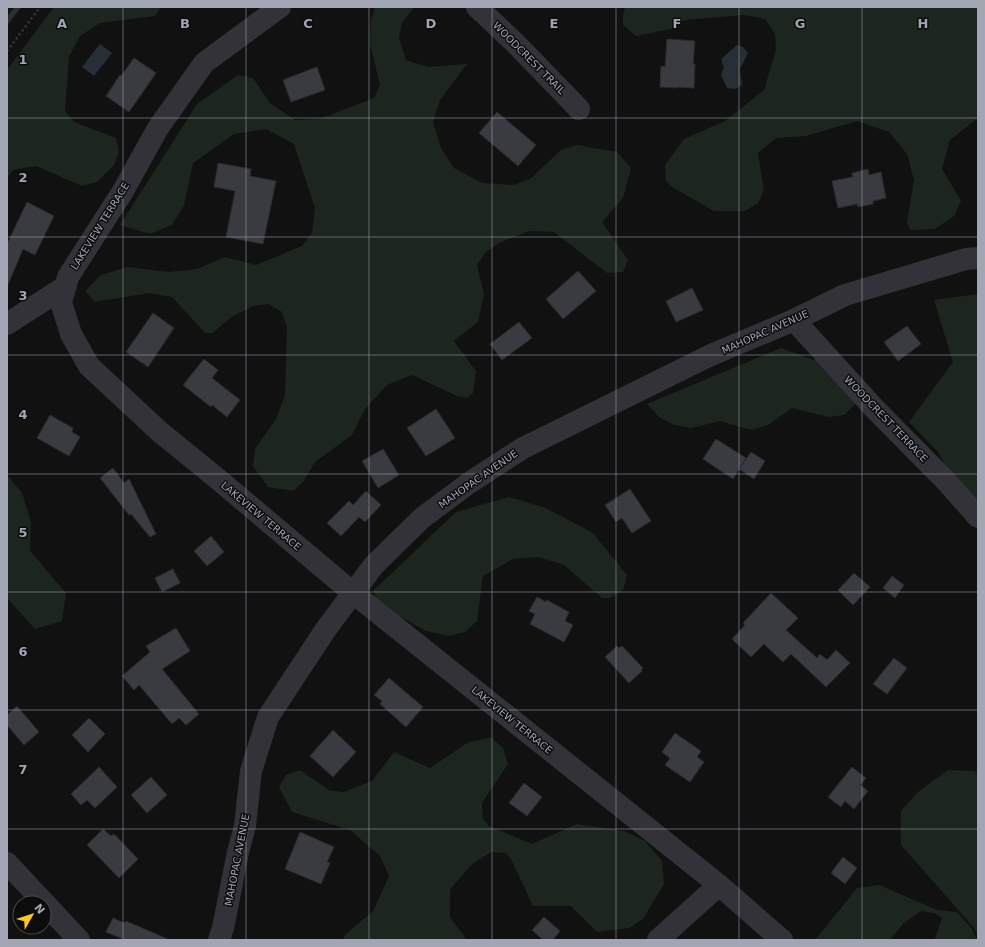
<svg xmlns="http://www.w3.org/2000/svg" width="985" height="947" font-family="'DejaVu Sans',sans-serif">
  <rect width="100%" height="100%" fill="#111112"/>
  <path fill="#1d251f" d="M54 7H161L155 16 100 23 80 36 69 57 65 111 74 122 116 138 119 152 114 165 97 182 82 186 36 166 13 170 7 178V70Z
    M375 7H414L402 23 399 38 406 60 428 67 467 64 440 100 433 122 441 148 454 168 482 183 513 185 530 179 561 150 577 145 617 152 631 168 623 198 602 222 628 260 623 272 607 273 554 232 529 231 499 243 486 252 477 265 484 294 478 322 454 341 476 371 473 393 467 398 457 396 412 375 387 385 365 409 352 435 315 462 304 481 293 491 268 487 253 466 255 449 276 419 285 395 287 328 282 312 268 304 253 306 230 318 213 333H205L172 297 149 293 95 302 85 291 101 275 127 267 169 272 197 269 225 257 256 265 302 246 312 233 315 208 294 144 266 129 234 134 193 163 184 205 172 225 150 234 120 225 197 104 238 75 253 78 270 103 295 120 320 119 374 98 380 85 370 44 371 20Z
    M625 7H978V118L950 140 942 169 961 201 954 216 935 229 910 230 907 222 914 180 907 154 889 132 857 121 806 136 776 138 758 153 764 190 758 203 745 211H714L672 187 666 181 665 165 684 139 725 121 764 90 776 50 775 34 765 19 744 15 685 20 671 29 636 36 623 25V16Z
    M978 294V505L949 472 938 452 909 422 953 362 934 300Z
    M781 348 822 363 850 391 855 404 844 415 829 417 792 408 768 425 751 430 720 421 691 428 675 425 660 418 647 404Z
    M7 475 22 493 31 522 30 551 66 593 62 621 35 629 7 598Z
    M509 497 546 508 593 533 627 575 623 590 610 598H602L564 565 539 557 513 559 483 576 477 621 465 632 449 636 426 631 397 615 378 602 373 591 456 512Z
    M491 737 503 748 508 764 482 803 483 819 489 826 532 844 577 824 624 831 645 841 662 861 664 884 643 919 629 928 597 932 571 906H533L511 859 506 853 491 852 471 865 450 890V917L467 940H343L344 936 373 911 389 876 380 856 350 830 292 812 279 787 286 775 300 770 329 790 344 792 372 781 394 752 430 768 467 743Z
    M948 770 974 771 978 774V935L974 928 901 845V811L918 792Z
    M879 885 937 910 957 912 972 929 977 940H936L935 938 942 918 934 913 921 911 904 923 890 940H815L857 888Z"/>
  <path fill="#272e36" d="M100 44 112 53 94 76 82 67Z
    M737 45 743 47 748 53 740 69 742 85 735 89 727 88 721 75 724 67 722 63V58Z"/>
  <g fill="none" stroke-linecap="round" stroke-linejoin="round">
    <path stroke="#272e36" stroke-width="5.5" d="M7 21 18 7"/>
  </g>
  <path fill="#3a3b40" stroke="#2b2b2f" d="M667 39 695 41 693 64H695L694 88 677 87V88L660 87 661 66 665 67Z
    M134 58 156 73 129 112 106 96 120 75 121 76Z
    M317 67 325 90 291 102 283 80Z
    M497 112 536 145 518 166 479 133Z
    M218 163 251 169 250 176 276 181 263 244 226 237 235 191 214 187Z
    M868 169 869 175 881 172 886 198 873 201V204L858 207 857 204 838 208 832 181 853 177 852 173Z
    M27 202 54 216 35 255 23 249 7 287V244Z
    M578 271 596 291 563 319 546 299Z
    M692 288 703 310 676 322 666 301Z
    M153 313 174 328 148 367 126 352Z
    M519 322 532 338 502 360 490 344Z
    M907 326 921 344 898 361 884 342Z
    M204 359 218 370 212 378 240 400 227 417 212 405 211 407 183 385Z
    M436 409 455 438 426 456 407 428Z
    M50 415 73 428 72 432 80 437 69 456 37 438Z
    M716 439 746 458 733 479 703 459Z
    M383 449 399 475 378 488 362 461Z
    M751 452 765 461 754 479 739 469Z
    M113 468 124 483 129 479 156 534 150 537 131 514 129 515 100 478Z
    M630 489 651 521 632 533 622 518 616 522 605 505Z
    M366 491 381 505 365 522 359 517 341 536 327 523 349 501 353 505Z
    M211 536 224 552 207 566 194 551Z
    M173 569 180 583 162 592 155 578Z
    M854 573 870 587 853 605 838 590Z
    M892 576 904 585 895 598 883 588Z
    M771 593 798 618 786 630 817 658 820 654 827 660 836 650 850 663 826 687 791 654 783 662 764 644 751 657 732 639 745 625 743 623Z
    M537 597 546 602 547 600 569 612 565 621 573 625 564 642 530 624 535 614 529 611Z
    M176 628 190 651 162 669 199 714 186 725 179 718 172 724 139 685 134 690 122 676 150 652 146 646Z
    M617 646 619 648 622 646 643 668 641 670 642 671 629 683 605 657Z
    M894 658 907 668 887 694 873 684Z
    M389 678 423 707 406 727 380 704 382 701 374 695Z
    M17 706 39 732 24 745 7 725V715Z
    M89 718 105 734 88 752 72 735Z
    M333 730 356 752 333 777 310 756Z
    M675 733 701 751 697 757 704 762 690 782 665 765 670 758 662 752Z
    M99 767 117 787 95 808 87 800 81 805 71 794Z
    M852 767 866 778 860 785 868 791 854 809 845 801 841 807 828 797Z
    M151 777 167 795 147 813 131 795Z
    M524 783 542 797 527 816 509 803Z
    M103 829 111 836 114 834 138 859 119 878 87 845Z
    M300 832 334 847 327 862 330 863 321 884 285 869Z
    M843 857 857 868 845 884 831 873Z
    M544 917 560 931 553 940H543L532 930Z
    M113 918 124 923 126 921 170 940H125L106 932Z"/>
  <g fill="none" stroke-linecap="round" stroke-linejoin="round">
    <path stroke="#38393f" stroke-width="2.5" stroke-dasharray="2 3" stroke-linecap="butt" d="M7 51 40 7"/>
    <path stroke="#323238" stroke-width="22" d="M280 7 204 63 158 128 123 191 68 277 61 302 71 334 89 366 160 432 219 480 353 593 719 885 782 940
      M477 7 515 43 579 109
      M794 320 873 407 946 481 978 517
      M7 324 66 286
      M7 863 79 940
      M219 940 223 928 238 852 245 826 251 771 268 717 326 629 374 565 422 518 469 483 523 448 711 355 794 320 845 295 966 259 978 258
      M658 940 719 885"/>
  </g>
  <path fill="none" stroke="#a1a5b4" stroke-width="1" stroke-opacity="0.55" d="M123 7V940M246 7V940M369 7V940M492 7V940M616 7V940M739 7V940M862 7V940M7 118H978M7 237H978M7 355H978M7 474H978M7 592H978M7 710H978M7 829H978"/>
  <g text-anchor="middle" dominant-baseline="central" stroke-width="3" stroke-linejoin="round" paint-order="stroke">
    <g font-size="10" fill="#a1a5b4" stroke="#0c0c0d">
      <text transform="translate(529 58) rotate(45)">WOODCREST TRAIL</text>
      <text transform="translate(100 226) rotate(-58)">LAKEVIEW TERRACE</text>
      <text transform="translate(765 332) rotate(-24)">MAHOPAC AVENUE</text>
      <text transform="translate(886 419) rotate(46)">WOODCREST TERRACE</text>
      <text transform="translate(478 479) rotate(-35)">MAHOPAC AVENUE</text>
      <text transform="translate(261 516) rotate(40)">LAKEVIEW TERRACE</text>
      <text transform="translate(512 720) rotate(39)">LAKEVIEW TERRACE</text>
      <text transform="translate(237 860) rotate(-79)">MAHOPAC AVENUE</text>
    </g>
  </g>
  <g font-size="13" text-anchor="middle" font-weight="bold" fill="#a1a5b4" stroke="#0c0c0d" stroke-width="3" stroke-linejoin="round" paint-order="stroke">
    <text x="62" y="28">A</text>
    <text x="185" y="28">B</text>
    <text x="308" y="28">C</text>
    <text x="431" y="28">D</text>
    <text x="554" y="28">E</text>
    <text x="677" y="28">F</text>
    <text x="800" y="28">G</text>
    <text x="923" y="28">H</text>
    <text x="23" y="64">1</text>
    <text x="23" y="182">2</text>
    <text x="23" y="300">3</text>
    <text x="23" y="419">4</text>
    <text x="23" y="537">5</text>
    <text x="23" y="656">6</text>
    <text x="23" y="774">7</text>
  </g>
  <rect width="985" height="947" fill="none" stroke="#a1a5b4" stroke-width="16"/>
  <g transform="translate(32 915) rotate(51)"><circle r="19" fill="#0c0c0d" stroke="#484950"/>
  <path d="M0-3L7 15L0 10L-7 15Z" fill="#fac621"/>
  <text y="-6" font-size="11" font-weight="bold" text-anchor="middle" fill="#a1a5b4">N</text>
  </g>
</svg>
